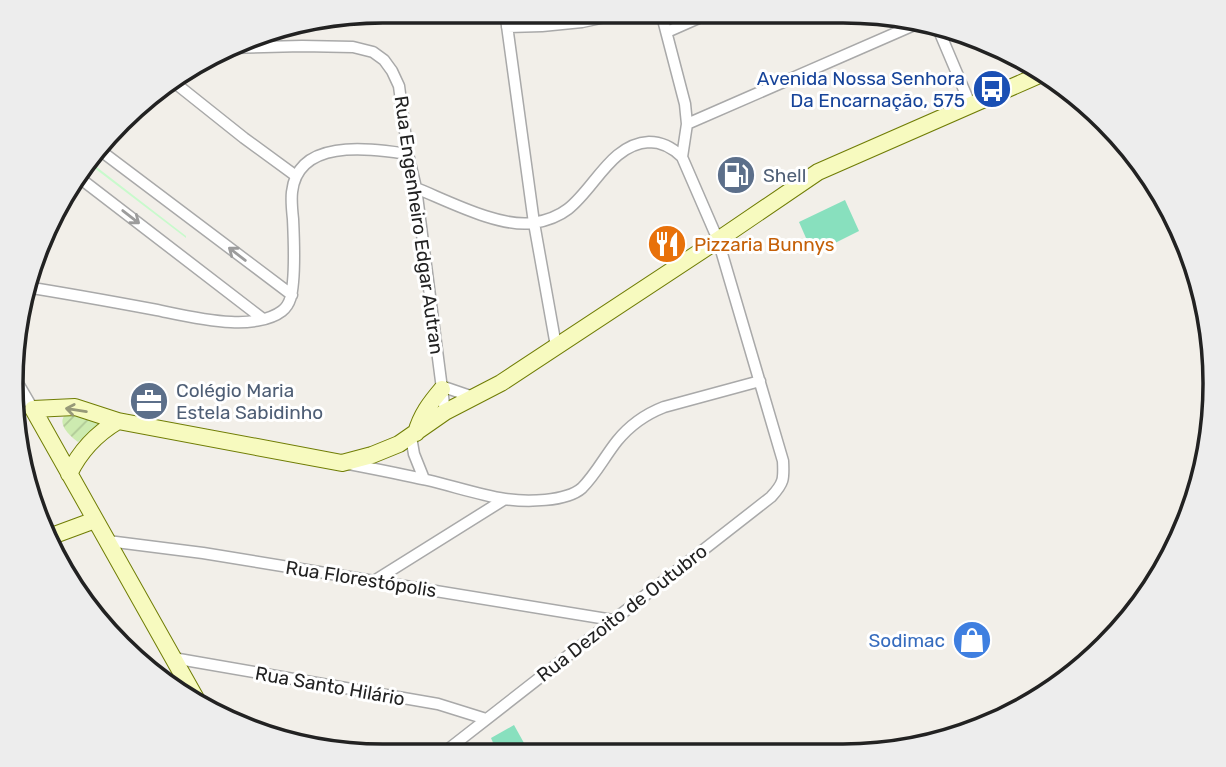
<svg xmlns="http://www.w3.org/2000/svg" width="1226" height="767" font-family="Rubik,sans-serif">
  <defs>
    <pattern id="park-tufts" width="24" height="20" patternUnits="userSpaceOnUse" patternTransform="scale(1.75)"><rect width="24" height="20" fill="#c8facc"/><path d="M3 7l-1-3M5 7V3M7 7l1-3M15 17l-1-3M17 17v-4M19 17l1-3" fill="none" stroke="#acd6af"/></pattern>
    <pattern id="garden-furrows" width="10" height="10" patternUnits="userSpaceOnUse" patternTransform="scale(1.75)"><rect width="10" height="10" fill="#cdebb0"/><path d="M-1 1l2-2M0 10L10 0M9 11l2-2" fill="none" stroke="#b0c997"/></pattern>
  </defs>
  <rect width="100%" height="100%" fill="#f2efe9"/>
  <path fill="url(#park-tufts)" d="M94 165 186 236V238L93 167Z"/>
  <path fill="url(#garden-furrows)" d="M72 410 101 423 78 442C66 433 53 419 72 410Z"/>
  <path fill="#88e0be" d="M845 200 859 231 813 254 799 222Z
    M514 725 524 743 505 754H498L491 738Z"/>
  <g fill="none" stroke-linecap="round" stroke-linejoin="round">
    <g stroke="#a9a9a9" stroke-width="13">
      <path id="street" d="M505 11 534 223 556 346
        M661 12 685 104 687 124 682 157
        M937 26 970 104
        M507 27 542 26 582 22 629 12
        M667 32 710 13
        M227 48 302 46 353 47 373 52 384 60 392 71 399 86 408 154 416 188 445 412
        M170 79 244 138 296 176
        M687 124 921 22
        M97 148 292 295
        M77 176 263 319
        M416 188C448 201 500 228 533 223 545 221 559 216 568 209 595 188 611 144 649 142 663 142 673 148 682 157L718 240 783 461C784 479 784 483 771 497L442 754
        M26 287C70 294 114 302 157 310 181 315 206 321 231 322 246 323 269 321 282 311 291 304 292 293 293 282 295 261 294 240 293 219 292 210 291 201 292 192 298 137 371 149 408 154
        M12 373 33 409
        M441 386 473 397
        M411 437 414 454 424 479
        M349 464C375 469 401 474 427 480 453 486 479 495 505 499 526 502 566 502 582 488 596 474 605 456 617 441 630 425 646 414 664 407L760 381
        M108 541 203 553 613 620
        M374 581 505 499
        M173 658 438 704 486 719"/>
    </g>
    <g stroke="#707d05" stroke-width="18">
      <path id="secondary" d="M416 433C421 415 430 403 442 389
        M69 474C80 451 96 434 118 421
        M49 537 95 520
        M199 704 33 409 75 407 118 421 342 463 372 455 399 444 445 412 501 383 718 240 818 172 1044 73"/>
    </g>
    <use href="#street" stroke="#fff" stroke-width="10"/>
    <use href="#secondary" stroke="#f7fabf" stroke-width="16"/>
  </g>
  <defs><path id="oneway-shaft" d="M-6 0H5M1.5-3L5.5 0L1.5 3" fill="none" stroke-width="1.6" stroke-linecap="round" stroke-linejoin="round" transform="scale(1.75)"/></defs>
  <g stroke="#9c9c9c">
    <use href="#oneway-shaft" transform="translate(131 217) rotate(38)"/>
    <use href="#oneway-shaft" transform="translate(237 254) rotate(-142)"/>
  </g>
  <use stroke="#979978" href="#oneway-shaft" transform="translate(76 410) rotate(-171)"/>
  <defs>
    <g id="bus-disc" transform="scale(2.0125)"><circle r="9.5" fill="#1a4fb4" stroke="#fff"/><path d="M-5-6H5V4H4V6H2V4H-2V6H-4V4H-5ZM-3.5-4V0h7V-4ZM-3.5 1.2v1.5H-2V1.2ZM2 1.2v1.5H3.5V1.2Z" fill="#fff"/></g>
    <g id="fuel-disc" transform="scale(2.0125)"><circle r="9.5" fill="#5c6f8a" stroke="#fff"/><path d="M-5.5-6h7V0h2V4h1.3V-2.5L3-4.5l.8-.8L6-3V5H2.5V1h-1V6h-7ZM-4.2-4.7v3.2H.2V-4.7Z" fill="#fff"/></g>
    <g id="restaurant-disc" transform="scale(2.0125)"><circle r="9.5" fill="#e8710a" stroke="#fff"/><path d="M-5-6h1v4h1v-4h1v4h1v-4h1v5L-1.5 .5V6h-2V.5L-5-1ZM5-6V6H3V1.5H1.5Q1.5-4 5-6Z" fill="#fff"/></g>
    <g id="office-disc" transform="scale(2.0125)"><circle r="9.5" fill="#5c6f8a" stroke="#fff"/><path d="M-6-3h4V-5.5h4V-3h4V5H-6ZM-1-4.5V-3h2v-1.5ZM-6 0V1H6V0Z" fill="#fff"/></g>
    <g id="shop-disc" transform="scale(2.0125)"><circle r="9.5" fill="#3f7fe0" stroke="#fff"/><path d="M-5-2.5h2.3a2.7 3.5 0 0 1 5.4 0H5L5.5 6h-11ZM-1.5-2.5h3a1.5 2.3 0 0 0-3 0Z" fill="#fff"/></g>
  </defs>
  <g fill-rule="evenodd">
    <use href="#bus-disc" x="992" y="89"/>
    <use href="#fuel-disc" x="736" y="175"/>
    <use href="#restaurant-disc" x="667" y="244"/>
    <use href="#office-disc" x="149" y="401"/>
    <use href="#shop-disc" x="972" y="640"/>
  </g>
  <g text-anchor="middle" dominant-baseline="central" stroke-width="6" stroke-linejoin="round" paint-order="stroke">
    <g font-size="19" fill="#164399" stroke="#fff" text-anchor="end">
      <text x="965" y="78">Avenida Nossa Senhora<tspan x="965" dy="22">Da Encarnação, 575</tspan></text>
    </g>
    <g font-size="19" fill="#4e5e75" stroke="#fff" text-anchor="start">
      <text x="763" y="175">Shell</text>
      <text x="176" y="390">Colégio Maria<tspan x="176" dy="22">Estela Sabidinho</tspan></text>
    </g>
    <g font-size="19" fill="#222" stroke="#fff">
      <text transform="translate(419 225) rotate(82)">Rua Engenheiro Edgar Autran</text>
      <text transform="translate(361 579) rotate(9)">Rua Florestópolis</text>
      <text transform="translate(622 613) rotate(-38)">Rua Dezoito de Outubro</text>
      <text transform="translate(330 686) rotate(10)">Rua Santo Hilário</text>
    </g>
    <g font-size="19" fill="#c56008" stroke="#fff" text-anchor="start">
      <text x="694" y="244">Pizzaria Bunnys</text>
    </g>
    <g font-size="19" fill="#366cbe" stroke="#fff" text-anchor="end">
      <text x="945" y="640">Sodimac</text>
    </g>
  </g>
  <path d="M0 0H1226V767H0ZM383 23H843A360 360 0 0 1 1203 383V384A360 360 0 0 1 843 744H383A360 360 0 0 1 23 384V383A360 360 0 0 1 383 23Z" fill="#ededed" fill-rule="evenodd"/>
  <path fill="none" stroke="#222" stroke-width="3.5" d="M383 23H843A360 360 0 0 1 1203 383V384A360 360 0 0 1 843 744H383A360 360 0 0 1 23 384V383A360 360 0 0 1 383 23Z"/>
</svg>
